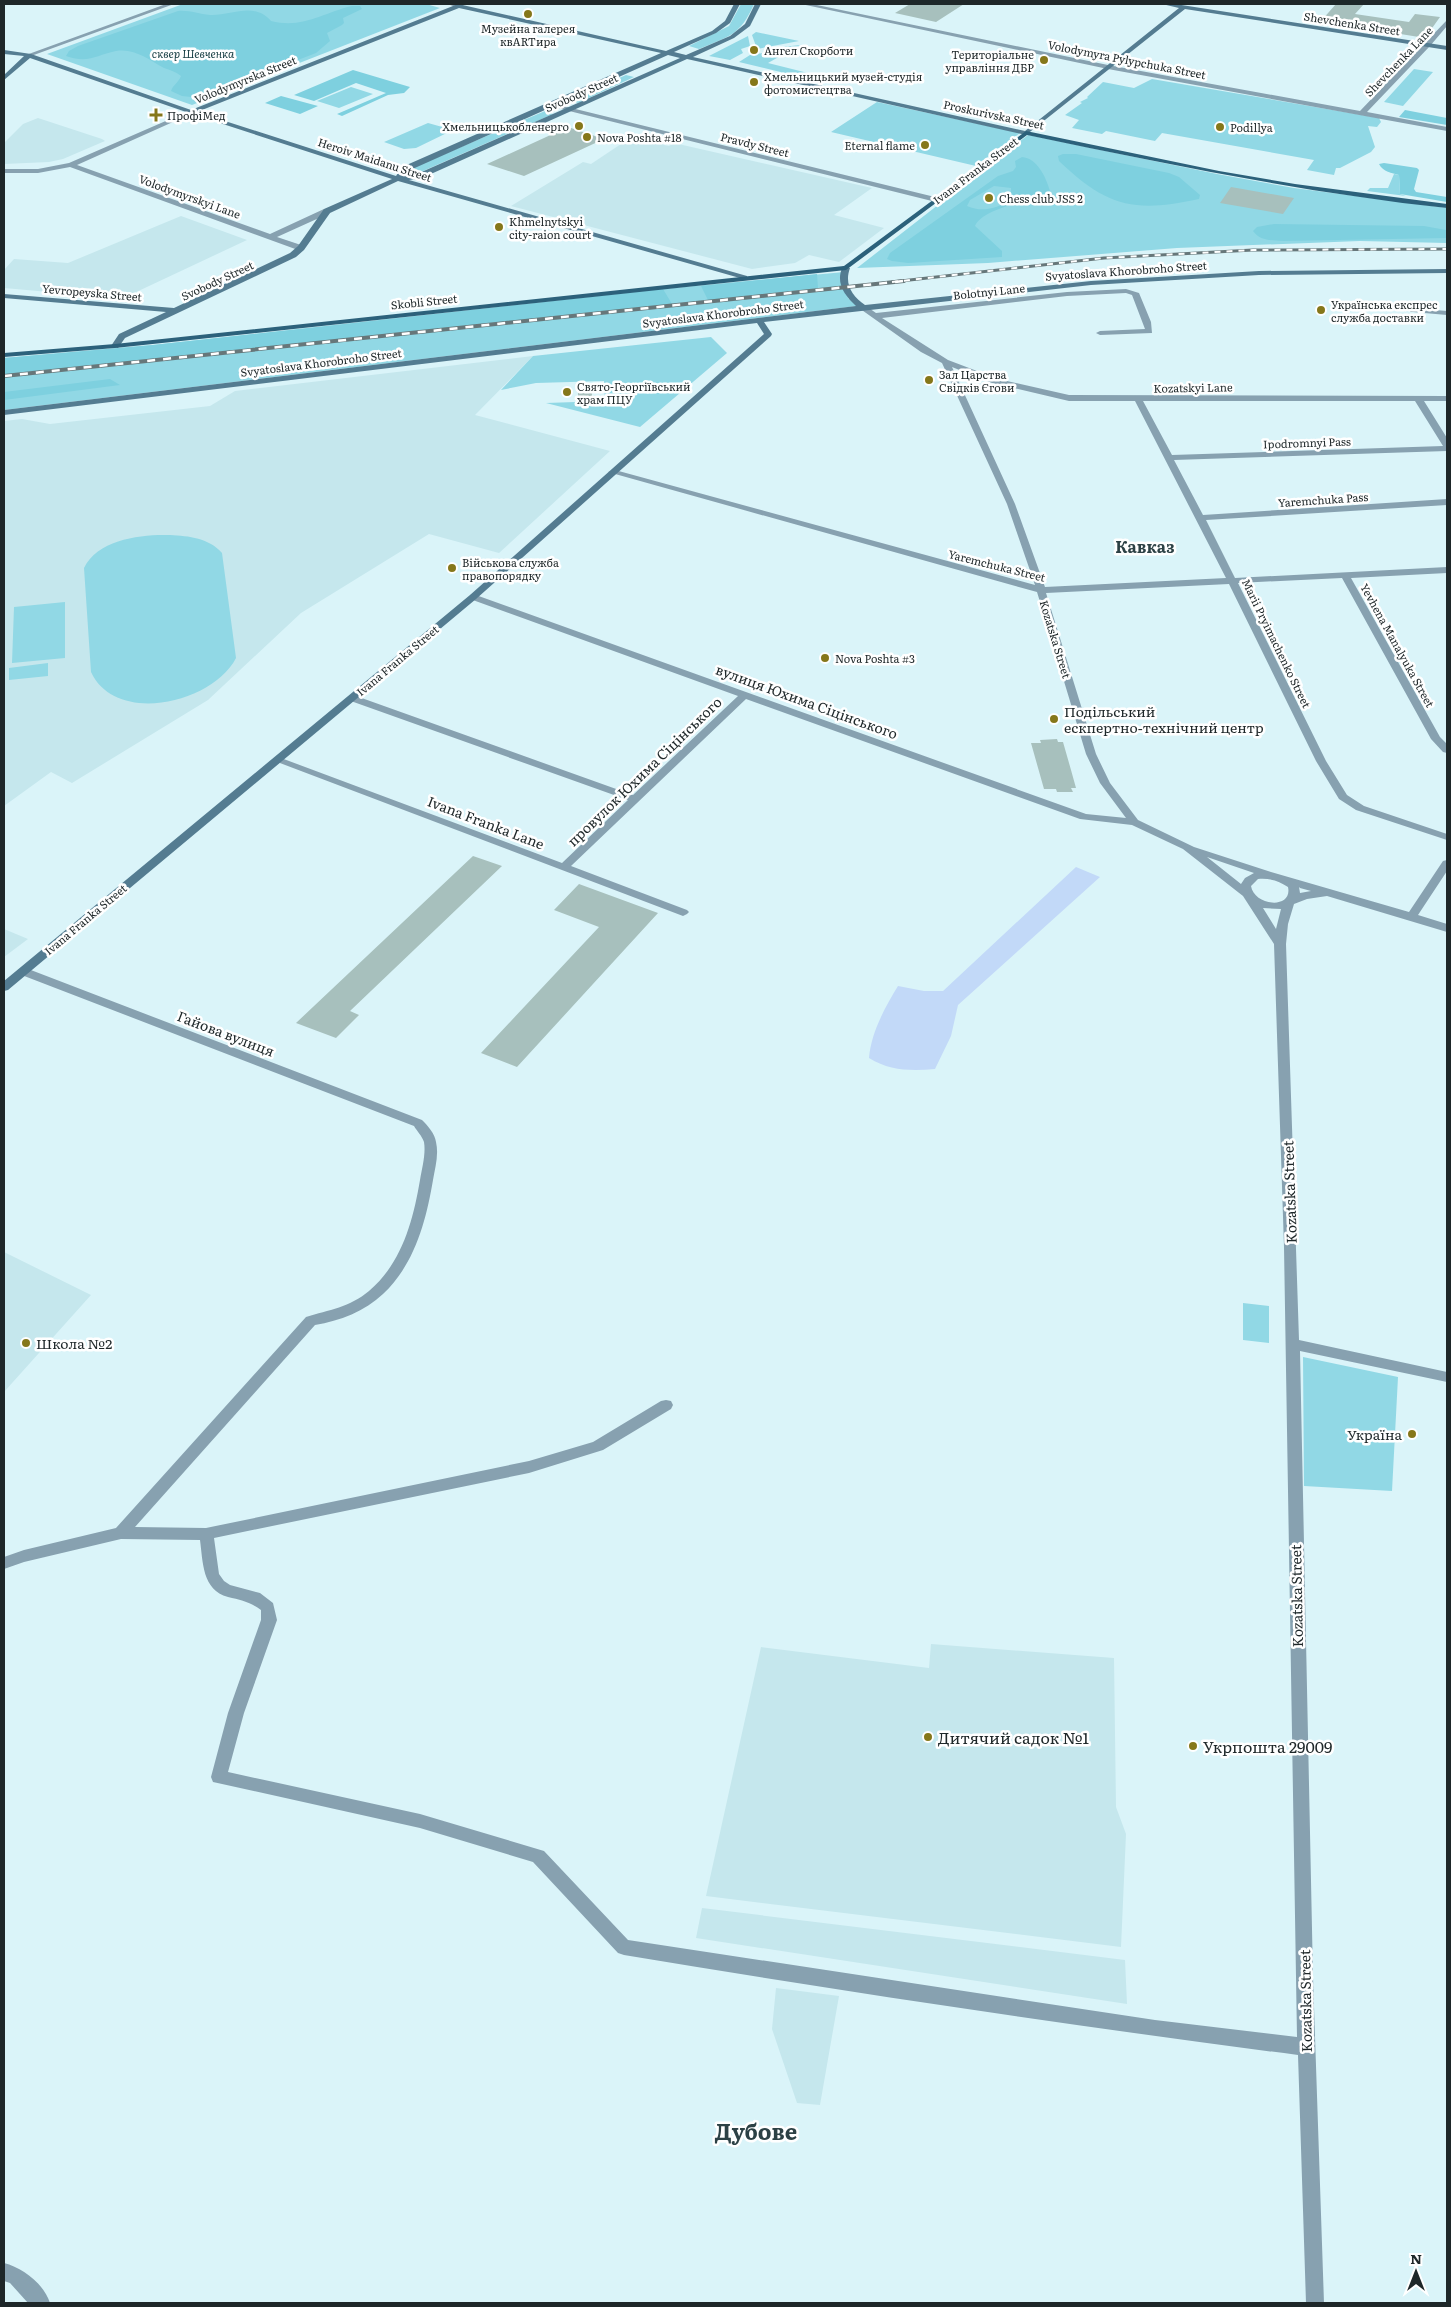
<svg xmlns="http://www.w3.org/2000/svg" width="1451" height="2307" font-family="Literata,serif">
  <rect width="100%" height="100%" fill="#daf4f9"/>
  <path fill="#c5e7ed" d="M38 118 102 139 105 141 63 159 49 162 4 164V143L23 124Z
    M630 138 669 146 674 143 872 188 834 215 884 228 839 262 809 255 795 263 752 269 511 206 583 162 591 164Z
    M181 216 247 240 132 294 128 299 4 288V270L14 259 68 263Z
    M533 356 475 415 610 451 499 553 429 534 301 613 208 700 72 783 51 772 4 806V421L22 419 50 424 210 406 235 391Z
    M4 929 28 939 4 957Z
    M4 1252 91 1295 4 1392Z
    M931 1644 1114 1658 1116 1807 1126 1834 1121 1947 706 1896 761 1647 929 1668Z
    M702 1908 1125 1960 1127 2004 696 1938Z
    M776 1988 839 1996 820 2105 797 2103 772 2029Z"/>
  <path fill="#91d8e5" d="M183 4H426L440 8 192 105 47 54Z
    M741 4H754C740 36 729 36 699 49L689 46 729 26Z
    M756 32 799 41 757 49 752 35Z
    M748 36 750 46 741 49 743 53 730 60 709 56Z
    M800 45 768 63 820 76 814 80 739 62 750 55 763 53 765 49Z
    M1414 69 1433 72 1403 106 1384 102Z
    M626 75 634 77 578 103 570 100Z
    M1152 79 1379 118 1381 122 1377 127 1368 126 1375 147 1371 152 1340 168H1336L1334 175 1307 170 1314 160 1162 133 1155 141 1106 131 1102 134 1072 128 1079 120 1065 115 1082 103 1080 102 1088 98 1087 97 1103 82 1134 88Z
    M351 87 373 94 339 108 317 101Z
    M877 102 1020 133 976 166 831 132Z
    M545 111 553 114 414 175 405 171Z
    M428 123 453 130 416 148 404 149 384 142Z
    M1028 135 1217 174 1294 188 1447 208V243L1360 241 1177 248 988 263 857 268Z
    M1394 174 1399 175 1400 194 1406 196 1367 191 1370 188H1388Z
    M844 272 848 298 857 306 4 410V358L153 345 663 289Z
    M711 337 727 353 640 427 546 403 605 401 604 381 536 383 501 390 533 356Z
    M170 535C189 536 209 538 222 553L236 658C213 703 116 726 91 672L84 568C98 539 142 534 170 535Z
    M65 602V658L12 663 14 607Z
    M48 663V676L9 680V668Z
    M1243 1303 1269 1306V1343L1243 1340Z
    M1303 1357 1398 1377 1392 1491 1304 1486Z"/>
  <path fill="#7ed0df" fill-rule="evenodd" d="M352 6H360L362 9 343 18 344 23 342 25 327 33 330 41 316 53 200 98 182 96 171 91C173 85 178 83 181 76 176 72 170 70 164 68 149 60 135 48 116 51 96 55 89 64 66 56L69 51 78 46 178 11C189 10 199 14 210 15 231 16 254 1 271 21 303 29 322 13 352 6Z
    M353 70 410 87 404 93 388 95 342 116 337 114 386 93 356 83 314 101 294 95Z
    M281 96 318 106 300 114 265 103Z
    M1405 110 1447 118V125L1399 117Z
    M1063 154H1076L1169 173 1179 177 1200 195 1199 199C1134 213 1107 207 1059 161L1058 156Z
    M1022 157C1037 158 1046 177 1050 191 1031 202 984 207 975 226L1002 251V257L908 263 892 261 887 259 890 253 998 176 1013 171 1016 167 1015 161ZM994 186 1011 188V200C997 208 983 213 967 206L970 200Z
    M1384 163 1417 168 1419 170 1414 189 1416 192 1447 197V202L1400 194 1399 175C1392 173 1383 172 1379 164Z
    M1274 224 1424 226 1446 230 1447 238 1283 241C1271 240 1260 241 1253 231L1257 227Z
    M817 274 818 288 708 300 701 286Z
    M663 289 672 304 4 375V358L153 345Z
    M110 379 120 385 4 400V392Z"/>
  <path fill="#c2d9f8" d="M1076 867 1100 877 958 1005 951 1036 935 1069C911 1071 890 1071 869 1058 871 1033 885 1007 898 986L924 991H943Z"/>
  <path fill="#a7c0bd" d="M910 4H964L936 22 895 13Z
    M1336 4H1364L1355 14 1409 22 1415 14 1440 17 1425 38 1321 21Z
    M568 127 604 139 524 176 487 164Z
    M1231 187 1294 198 1283 214 1220 203Z
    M592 385V399H578V386Z
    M1057 739 1058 742H1063L1071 770 1076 788H1071L1073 792H1057L1056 789H1044L1031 743H1041L1040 740Z
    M473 856 502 866 350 1011 359 1015 336 1038 296 1023Z
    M579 884 658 913 517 1067 481 1053 599 927 554 910Z"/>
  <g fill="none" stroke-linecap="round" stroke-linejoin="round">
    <path fill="#87a1b0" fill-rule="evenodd" d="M166 4H174L31 56 26 55Z
      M448 4H466L458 8Z
      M801 4H812L1108 65 1360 111 1447 20V26L1430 46 1367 112 1447 127V131L1108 69Z
      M551 103 939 198 940 200 936 202 549 106 548 105Z
      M191 110 194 112 193 113 77 165 270 234 324 209H330V213L277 237 304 246V250H298L70 167 38 173H4V169H38L69 163Z
      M1126 289 1139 293 1151 322 1152 333 1100 335 1096 333 1100 331 1145 329 1132 295 1126 293 1067 296 882 318 948 360 998 379 1069 395 1447 396V401H1424L1447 438V451L1174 460 1203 515 1447 499V505L1206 520 1235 578 1447 567V573L1351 578 1440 737 1447 744V753L1443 752 1431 739 1342 578 1238 583 1326 761 1347 795 1364 806 1447 834V840L1356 810 1339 799 1316 761 1229 584 1046 593 1096 754 1110 783 1138 820 1194 847 1271 872 1409 912 1443 861 1447 860V871L1418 915 1447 924V932L1327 896 1307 899 1294 904 1288 924 1286 944 1299 1340 1447 1372V1382L1300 1351 1313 1977 1324 2303H1306L1298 2055C1073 2026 848 1992 624 1955L618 1953 533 1862 420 1828 213 1782 211 1777 228 1713 261 1620V1610C250 1602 241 1600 228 1597 202 1590 203 1562 200 1540L121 1539 24 1562 4 1569V1557L24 1550 116 1528 306 1317C329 1310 350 1307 369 1291 402 1263 413 1221 420 1180 422 1168 426 1154 424 1142 422 1136 417 1131 414 1126L19 974 17 971 23 967 422 1120C428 1126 435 1134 436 1142 439 1155 435 1168 433 1180 426 1221 415 1264 383 1294 365 1311 340 1321 315 1325L135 1527 206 1528 529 1461 593 1442 661 1401 666 1400 671 1401 673 1405 671 1409 603 1450 529 1473 214 1538 219 1574 224 1581 230 1585 260 1593 273 1603 277 1620 244 1713 228 1772 420 1814 544 1851 628 1940 1155 2020 1297 2037 1284 1247 1274 944 1243 896 1183 849 1132 825 1080 819 746 699 571 866 687 910 689 912 687 914 683 916 272 760 277 757 281 758 562 863 628 800 348 700V696H356L633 795 738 696 470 599V595L473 594 1086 814 1126 818 1100 783 1086 754 1037 592 608 472 615 470 1035 585 1007 504 942 363 921 352 859 308 866 306 876 313 1067 292ZM952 367 992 383 1069 401H1135L1226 578 1045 587 1015 504ZM1143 401H1415L1443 446 1172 455ZM1207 857 1254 873 1245 878 1241 884ZM1258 879C1270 878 1279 881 1288 887 1293 910 1254 906 1251 886ZM1299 887 1300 888 1311 891 1300 893ZM1263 908 1281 909 1276 929Z
      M1410 308 1447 311V315L1413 312H1410Z
      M4 2263C23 2268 44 2284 50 2303H28L10 2283 4 2281Z"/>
    <path fill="#547c91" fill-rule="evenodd" d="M458 4 666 51 712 31 725 21 734 4H740L730 23 716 33 674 52 686 55 730 36 745 24 755 4H761L750 26 734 38 693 57 1025 131 1179 8 1162 4H1175L1447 46V50L1185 9 1026 135 687 59 422 178 409 180 747 276V280L398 181 330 213 304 250 296 257 125 338 118 348 111 346 119 334 166 312 4 298V294L174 308 290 253 298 246 324 209 392 179 189 113 30 58 4 80V75L24 56 4 54V50L31 54 191 110ZM459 8 661 53 402 167 396 176 197 112ZM668 55 680 58 417 174 403 176 408 171Z
      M843 266 850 268C844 284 852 296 865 305L1091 281 1259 271 1447 269V273L1259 275 1091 285 764 322 772 334 771 336 476 599 8 990 4 991V981L470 595 764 334 757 323 4 415V410L856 306C844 295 835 282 843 266Z"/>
    <path fill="#2c617b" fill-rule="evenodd" d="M1026 131 1219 171 1295 184 1447 204V208C1306 193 1167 164 1027 135L846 270 115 348 4 357V353L115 344 844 266Z"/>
    <g stroke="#67777a" stroke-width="3">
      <path id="rail-far1" d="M892 282 1104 258 1253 250 1447 249"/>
    </g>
    <g stroke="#67777a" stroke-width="4">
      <path id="rail" d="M4 376 904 281"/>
    </g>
    <use href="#rail-far1" stroke="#fff" stroke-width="2" stroke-dasharray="6" stroke-linecap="butt"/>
    <use href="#rail" stroke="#fff" stroke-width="2.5" stroke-dasharray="8" stroke-linecap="butt"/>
  </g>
  <g fill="#85771a" stroke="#fff" stroke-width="2">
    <circle cx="528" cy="14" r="5"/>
    <circle cx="754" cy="50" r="5"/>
    <circle cx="1044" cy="60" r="5"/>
    <circle cx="754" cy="82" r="5"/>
    <path d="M153.5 107.5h5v5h5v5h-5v5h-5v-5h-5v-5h5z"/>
    <circle cx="579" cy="126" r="5"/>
    <circle cx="1220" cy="127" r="5"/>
    <circle cx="587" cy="137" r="5"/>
    <circle cx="925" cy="145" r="5"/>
    <circle cx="989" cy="198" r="5"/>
    <circle cx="499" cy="227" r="5"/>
    <circle cx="1321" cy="310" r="5"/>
    <circle cx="929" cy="380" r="5"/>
    <circle cx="567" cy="392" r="5"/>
    <circle cx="452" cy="568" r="5"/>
    <circle cx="825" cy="658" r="5"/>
    <circle cx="1054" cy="719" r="5"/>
    <circle cx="26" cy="1343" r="5"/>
    <circle cx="1412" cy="1434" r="5"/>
    <circle cx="928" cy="1737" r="5"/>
    <circle cx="1193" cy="1746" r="5"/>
  </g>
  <g text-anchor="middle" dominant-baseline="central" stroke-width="5" stroke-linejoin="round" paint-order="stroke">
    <g font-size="11" fill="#1e2729" stroke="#fff">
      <text transform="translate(1352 23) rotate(9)">Shevchenka Street</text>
      <text transform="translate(1127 59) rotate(11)">Volodymyra Pylypchuka Street</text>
      <text transform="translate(1398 61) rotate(-46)">Shevchenka Lane</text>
      <text transform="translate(245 79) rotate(-22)">Volodymyrska Street</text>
      <text transform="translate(581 92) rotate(-24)">Svobody Street</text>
      <text transform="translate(994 114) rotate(12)">Proskurivska Street</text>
      <text transform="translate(755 144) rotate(14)">Pravdy Street</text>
      <text transform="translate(375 159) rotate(18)">Heroiv Maidanu Street</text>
      <text transform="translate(975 170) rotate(-37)">Ivana Franka Street</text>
      <text transform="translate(190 196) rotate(20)">Volodymyrskyi Lane</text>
      <text transform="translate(1126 270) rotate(-4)">Svyatoslava Khorobroho Street</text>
      <text transform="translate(217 280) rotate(-25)">Svobody Street</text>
      <text transform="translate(989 291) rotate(-6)">Bolotnyi Lane</text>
      <text transform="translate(92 292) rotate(5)">Yevropeyska Street</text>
      <text transform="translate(424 301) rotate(-6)">Skobli Street</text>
      <text transform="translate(723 313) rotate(-7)">Svyatoslava Khorobroho Street</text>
      <text transform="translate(321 362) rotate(-7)">Svyatoslava Khorobroho Street</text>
      <text transform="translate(1193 387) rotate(-1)">Kozatskyi Lane</text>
      <text transform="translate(1307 442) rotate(-2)">Ipodromnyi Pass</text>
      <text transform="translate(1323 499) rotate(-4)">Yaremchuka Pass</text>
      <text transform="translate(997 565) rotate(14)">Yaremchuka Street</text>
      <text transform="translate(1056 639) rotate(73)">Kozatska Street</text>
      <text transform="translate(1277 643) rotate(64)">Marii Pryimachenko Street</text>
      <text transform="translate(1398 645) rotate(61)">Yevhena Manalyuka Street</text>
      <text transform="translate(397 660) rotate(-40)">Ivana Franka Street</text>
      <text transform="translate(85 919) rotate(-40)">Ivana Franka Street</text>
    </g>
    <g font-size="11" fill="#1e2729" stroke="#fff" text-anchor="start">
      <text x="528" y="28" text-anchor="middle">Музейна галерея<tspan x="528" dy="13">квARTира</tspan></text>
      <text x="764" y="50">Ангел Скорботи</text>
      <text x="1034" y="54" text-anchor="end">Територіальне<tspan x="1034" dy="13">управління ДБР</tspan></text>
      <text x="764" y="76">Хмельницький музей-студія<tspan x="764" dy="13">фотомистецтва</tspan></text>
      <text x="167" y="115">ПрофіМед</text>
      <text x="569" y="126" text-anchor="end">Хмельницькобленерго</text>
      <text x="1230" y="127">Podillya</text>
      <text x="597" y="137">Nova Poshta #18</text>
      <text x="915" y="145" text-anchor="end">Eternal flame</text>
      <text x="999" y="198">Chess club JSS 2</text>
      <text x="509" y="221">Khmelnytskyi<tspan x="509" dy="13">city-raion court</tspan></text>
      <text x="1331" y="304">Українська експрес<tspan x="1331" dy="13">служба доставки</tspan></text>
      <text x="939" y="374">Зал Царства<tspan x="939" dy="13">Свідків Єгови</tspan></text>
      <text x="577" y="386">Свято-Георгіївський<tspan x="577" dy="13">храм ПЦУ</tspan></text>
      <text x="462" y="562">Військова служба<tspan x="462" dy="13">правопорядку</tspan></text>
      <text x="835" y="658">Nova Poshta #3</text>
    </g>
    <g font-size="11" font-style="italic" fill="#133b41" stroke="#fff">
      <text x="193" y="53">сквер Шевченка</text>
    </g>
    <g font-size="14" fill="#1e2729" stroke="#fff">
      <text transform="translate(807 701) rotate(20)">вулиця Юхима Сіцінського</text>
      <text transform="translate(644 771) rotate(-44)">провулок Юхима Сіцінського</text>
      <text transform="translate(486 822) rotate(21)">Ivana Franka Lane</text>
      <text transform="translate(226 1033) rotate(21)">Гайова вулиця</text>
      <text transform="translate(1289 1192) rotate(-92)">Kozatska Street</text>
      <text transform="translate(1296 1596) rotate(-91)">Kozatska Street</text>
      <text transform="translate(1305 2001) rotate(-91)">Kozatska Street</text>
    </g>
    <g font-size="14" fill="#1e2729" stroke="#fff" text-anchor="start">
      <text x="1064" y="711">Подільський<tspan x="1064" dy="16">ескпертно-технічний центр</tspan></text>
      <text x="36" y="1343">Школа №2</text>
      <text x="1402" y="1434" text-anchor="end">Україна</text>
    </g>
    <g font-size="16" font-weight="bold" fill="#2c4145" stroke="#fff">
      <text x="1145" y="546">Кавказ</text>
    </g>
    <g font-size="16" fill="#1e2729" stroke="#fff" text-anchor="start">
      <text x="938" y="1737">Дитячий садок №1</text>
      <text x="1203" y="1746">Укрпошта 29009</text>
    </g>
    <g font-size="22" font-weight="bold" fill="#2c4145" stroke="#fff">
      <text x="756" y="2130">Дубове</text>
    </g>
  </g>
  <rect width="1451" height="2307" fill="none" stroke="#1e2729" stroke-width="10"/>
  <g transform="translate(1416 2272)" stroke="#ffffff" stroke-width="4" paint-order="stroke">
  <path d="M0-4L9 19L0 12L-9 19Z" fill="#1e2729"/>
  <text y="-8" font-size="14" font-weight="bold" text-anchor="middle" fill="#1e2729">N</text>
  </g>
</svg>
